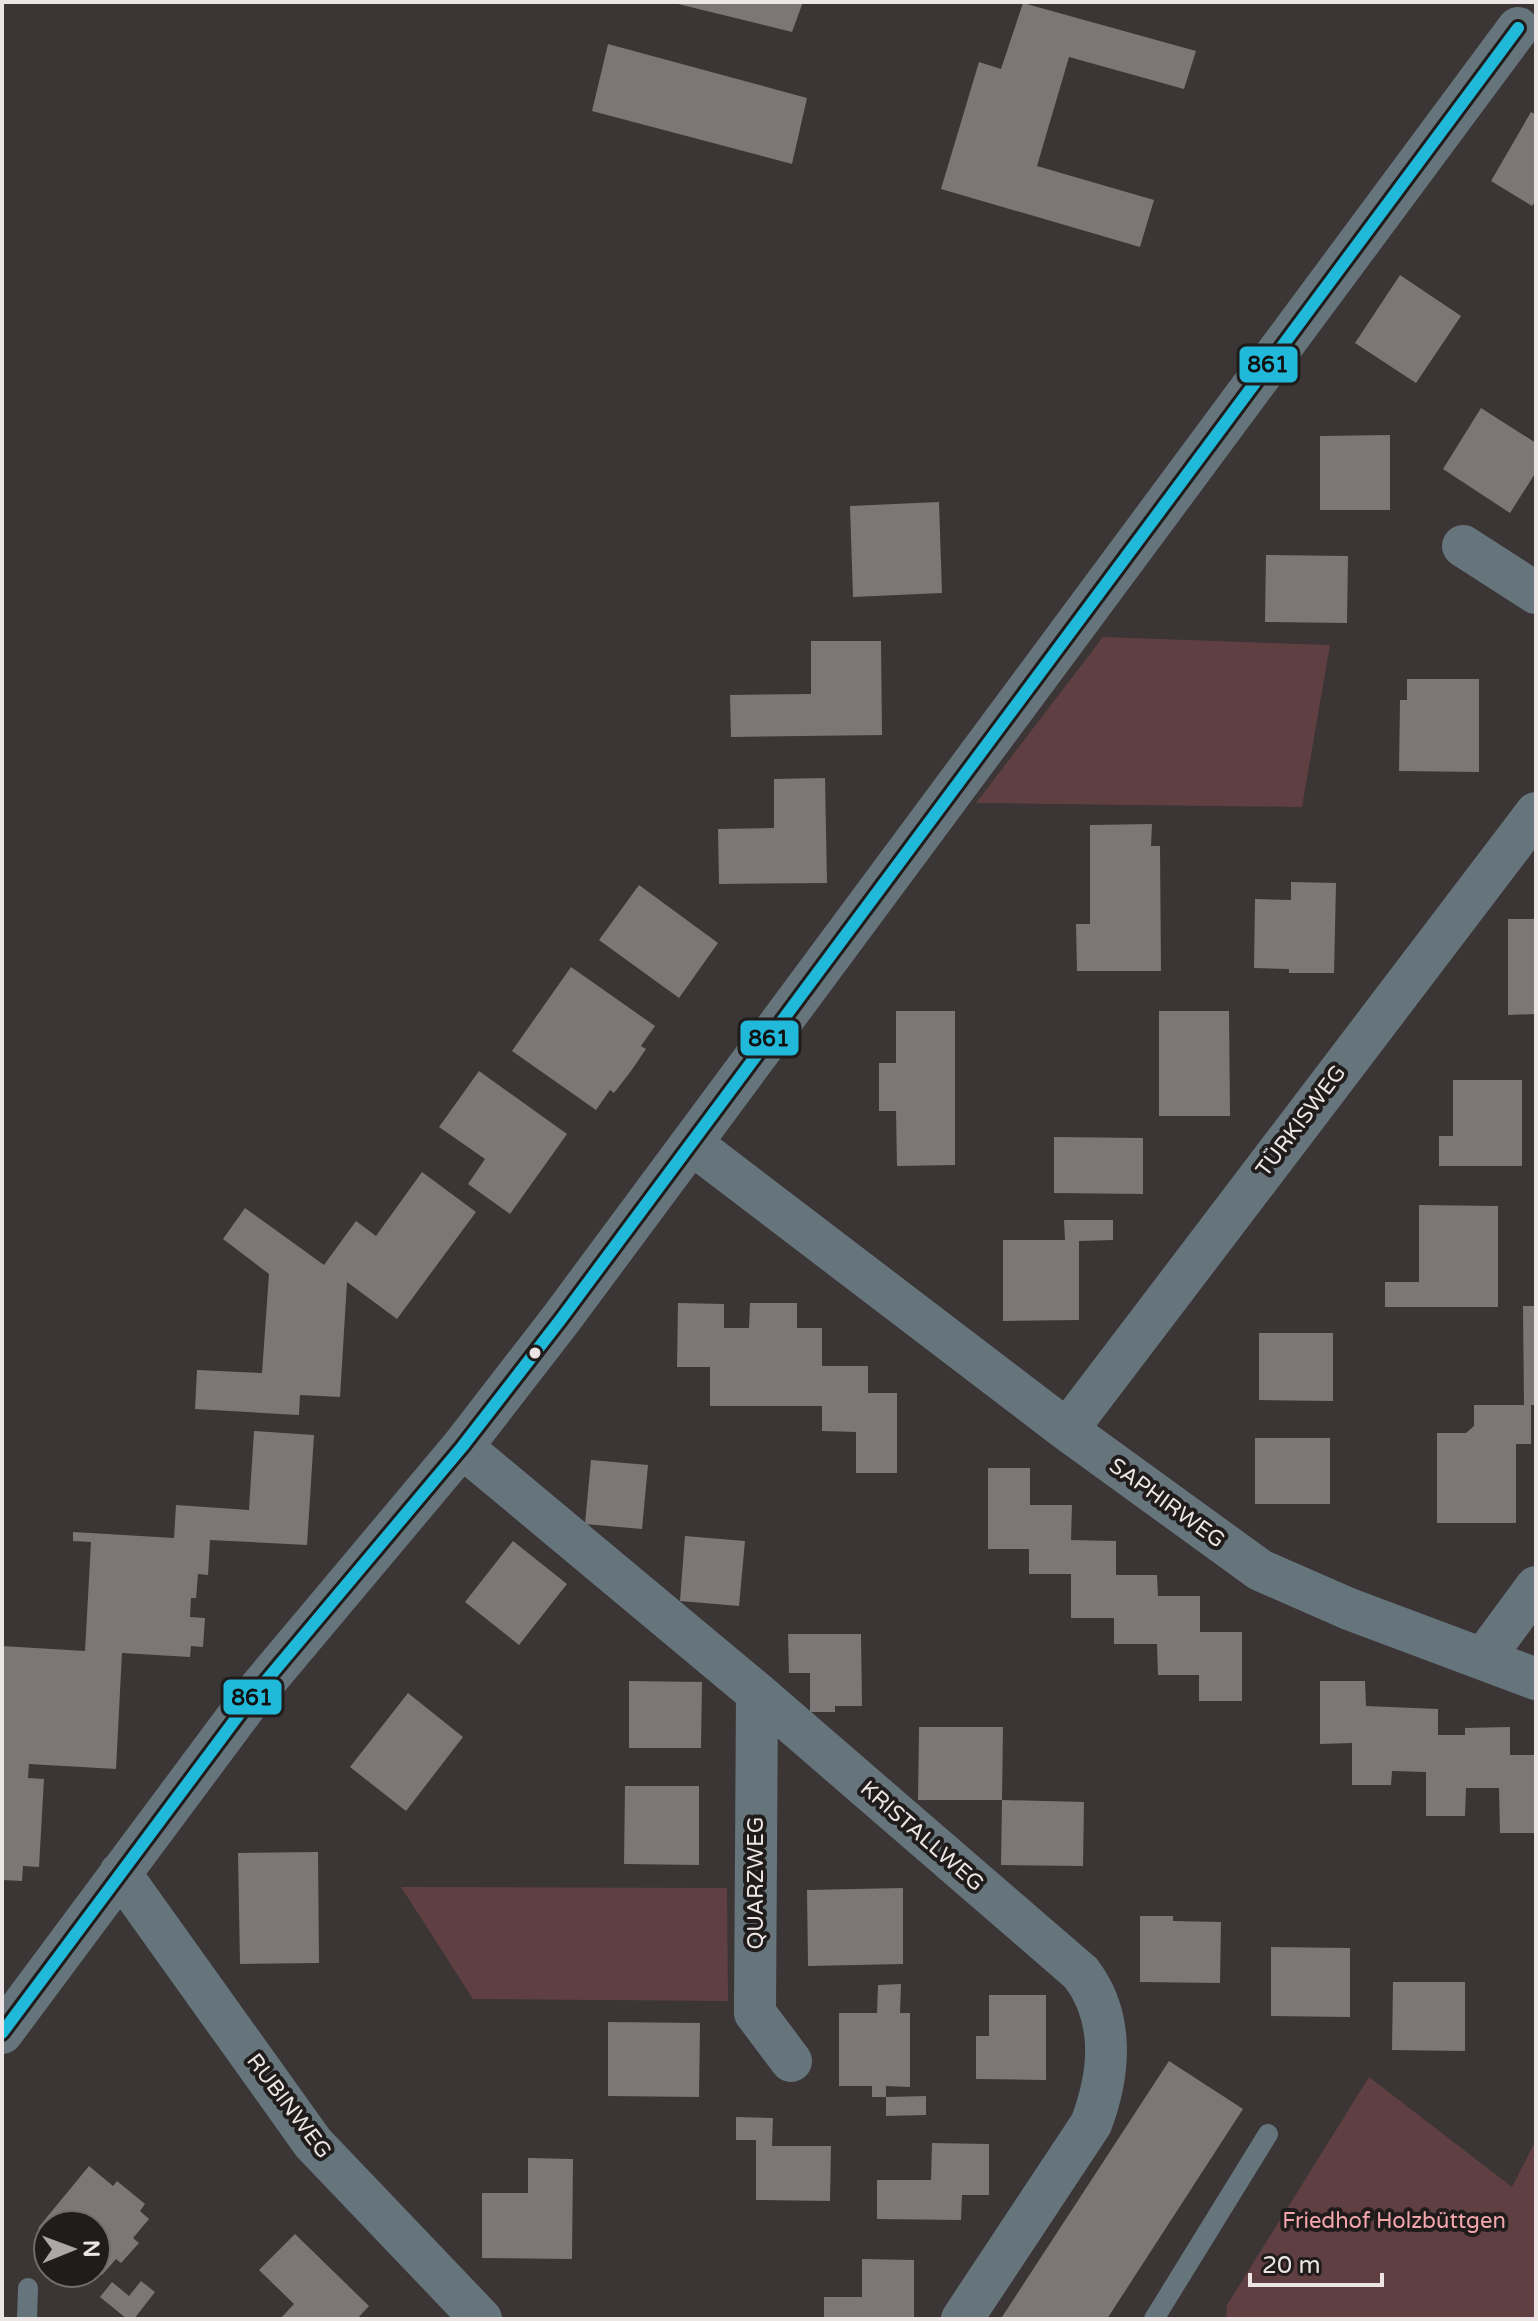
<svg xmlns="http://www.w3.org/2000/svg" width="1538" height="2321" font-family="'Varela Round',sans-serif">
  <rect width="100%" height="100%" fill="#3b3535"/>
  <path fill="#5f3f42" d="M1103 637 1330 645 1302 807 976 803Z
    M401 1887 727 1888 728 2001 473 1999Z
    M1369 2077 1512 2187 1536 2140V2319H1226L1227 2305Z"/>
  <path fill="#7c7676" d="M670 2H803L792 32Z
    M1023 3 1196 51 1184 89 1069 57 1037 166 1154 200 1140 247 941 189 979 62 1001 69Z
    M608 44 807 98 792 164 592 111Z
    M1531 112 1536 115V200L1532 206 1491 181Z
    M1400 275 1461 316 1416 383 1355 343Z
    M1481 408 1536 443V472L1510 513 1443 469Z
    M1390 435V510H1320V436Z
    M939 502 942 593 853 597 850 506Z
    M1266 555 1348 556 1347 623 1265 622Z
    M811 641H881L882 735 731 737 730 695 811 694Z
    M1407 679H1479V772L1399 771 1400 700H1407Z
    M825 778 827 883 719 884 718 829 774 828V779Z
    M1152 824 1151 846H1160L1161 971H1077L1076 924H1090V825Z
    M1291 882 1336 883 1334 973H1289V969L1254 968 1255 899 1291 900Z
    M639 885 718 943 679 998 599 940Z
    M1508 919H1536V1014L1508 1015Z
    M571 967 655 1026 641 1046 646 1049 631 1071 614 1093 610 1090 596 1110 512 1051Z
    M896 1011H955V1165L897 1166 896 1111H879V1063H896Z
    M1159 1011H1229L1230 1116H1159Z
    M479 1071 567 1134 510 1214 468 1184 485 1159 439 1127Z
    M1453 1080H1522V1166H1439V1136H1453Z
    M1054 1137 1143 1138V1194L1054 1193Z
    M422 1172 476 1212 397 1319 347 1282 340 1397 300 1395 299 1415 195 1409 197 1370 262 1373 269 1274 223 1239 245 1208 324 1265 356 1221 376 1236Z
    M1419 1205 1498 1206V1307H1385V1282H1419Z
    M1064 1220H1113V1240L1079 1241V1320L1003 1321V1240H1065Z
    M678 1303 724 1304V1328H749L750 1303H797V1328H822V1366H868V1393H897V1473H856V1432L822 1431V1406H710V1367H677Z
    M1523 1306H1536V1405H1531V1444H1516V1523H1437V1433H1466L1474 1426V1405H1524Z
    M1259 1333H1333V1401L1259 1400Z
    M254 1431 314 1435 307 1545 210 1540 208 1575 198 1574 196 1598H191L190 1617 205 1618 203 1647 191 1646 190 1657 122 1653 116 1769 29 1764 28 1778 44 1779 39 1867 23 1866 22 1881 2 1880V1646L85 1651 91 1542 73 1541V1532L174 1538 176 1505 249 1510Z
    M1255 1438H1330V1504H1255Z
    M591 1460 648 1465 642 1529 585 1524Z
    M988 1468H1030V1505H1072L1071 1540 1116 1541V1575H1157L1158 1596H1200V1632H1242V1701H1199V1675H1158L1157 1644H1114V1618H1071V1574H1029V1549H988Z
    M685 1536 745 1541 739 1606 680 1601Z
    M513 1541 567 1584 519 1645 465 1602Z
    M788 1634H861L862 1706H835V1712H810V1673H789Z
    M629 1681 702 1682 701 1748H629Z
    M1320 1681H1365L1366 1706 1438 1709V1735H1465V1728L1510 1727V1755H1536V1833H1500L1499 1788H1466L1465 1816H1426V1772L1392 1771 1391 1785H1352V1743L1320 1744Z
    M408 1693 463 1737 406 1811 350 1767Z
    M919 1727H1003L1002 1800 1084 1802 1083 1866 1001 1865 1002 1800H918Z
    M625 1786H699V1865L624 1864Z
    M318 1852 319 1963 240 1964 238 1853Z
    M903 1888V1964L808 1966 807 1890Z
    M1140 1916H1173V1921L1221 1922 1220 1983 1140 1982Z
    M1271 1947 1350 1948V2017L1271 2016Z
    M1393 1982H1465V2051L1392 2050Z
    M901 1984 900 2013H910V2087L886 2086V2097H872V2086H839V2013H877L878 1985Z
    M989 1995H1046V2080L976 2079V2036H989Z
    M608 2022 700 2023 699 2097 608 2096Z
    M1169 2061 1243 2109 1107 2319H1005L1002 2317Z
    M926 2096V2115L886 2116V2097Z
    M736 2117 773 2118 772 2146H831L830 2201 756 2200V2140H736Z
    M932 2143 989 2144V2195H962L961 2220 877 2219V2180H931Z
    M528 2158 573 2159 572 2259 482 2258V2193H528Z
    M89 2166 113 2186 117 2181 145 2204 140 2211 149 2219 133 2238 139 2243 121 2263 116 2259 102 2275 96 2270V2225H48V2237L38 2228Z
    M295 2234 369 2306 357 2319H280L294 2304 259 2270Z
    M862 2259 914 2260V2319H824V2297H862Z
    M141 2281 155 2292 134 2319H127L100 2297 112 2282 129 2296Z"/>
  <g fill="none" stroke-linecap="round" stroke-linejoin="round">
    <path stroke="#66757c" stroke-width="20" d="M27 2319 28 2288
      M1154 2319 1268 2134"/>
    <path stroke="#66757c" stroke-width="42" d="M1463 546 1536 593
      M692 1144 1067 1430 1260 1570 1349 1609 1536 1679
      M1067 1430 1536 813
      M462 1447 757 1693 1081 1973C1115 2018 1110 2074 1091 2124L962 2319
      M1483 1659 1536 1587
      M757 1693 755 2013 791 2061
      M120 1873 313 2143 481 2319
      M2 2033 249 1701 462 1447 561 1319 1518 28"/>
    <g stroke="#211c1c" stroke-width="18">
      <path id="bus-1" d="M2 2033 249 1701 462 1447 561 1319 1518 28"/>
    </g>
    <use href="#bus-1" stroke="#20b9da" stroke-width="12"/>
  </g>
  <circle fill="#ece4e5" stroke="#211c1c" stroke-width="3" cx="535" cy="1353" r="7"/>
  <g text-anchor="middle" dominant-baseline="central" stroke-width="8" stroke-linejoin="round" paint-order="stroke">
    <g font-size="22" fill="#ece4e5" stroke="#211c1c">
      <text transform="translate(1301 1121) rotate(-53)">TÜRKISWEG</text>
      <text transform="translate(1167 1503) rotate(36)">SAPHIRWEG</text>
      <text transform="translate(922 1836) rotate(41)">KRISTALLWEG</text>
      <text transform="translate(756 1883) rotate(-90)">QUARZWEG</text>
      <text transform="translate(289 2106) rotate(53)">RUBINWEG</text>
    </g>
    <g font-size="22" fill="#f4a6ad" stroke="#211c1c">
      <text x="1394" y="2221">Friedhof Holzbüttgen</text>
    </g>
  </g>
  <g stroke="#211c1c" stroke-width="3">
    <rect x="1238" y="345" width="61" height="39" rx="8" fill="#20b9da"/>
    <rect x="739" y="1019" width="61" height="38" rx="8" fill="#20b9da"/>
    <rect x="222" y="1678" width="61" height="38" rx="8" fill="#20b9da"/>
  </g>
  <g font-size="22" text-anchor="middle" font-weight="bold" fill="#111">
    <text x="1268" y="372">861</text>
    <text x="769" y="1046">861</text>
    <text x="252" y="1705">861</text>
  </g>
  <rect width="1538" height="2321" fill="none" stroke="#ece4e5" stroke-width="8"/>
  <g transform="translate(72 2249) rotate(89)"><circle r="38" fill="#211c1c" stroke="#726c6c" stroke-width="2"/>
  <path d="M0-6L14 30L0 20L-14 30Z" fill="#aea7a7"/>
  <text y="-12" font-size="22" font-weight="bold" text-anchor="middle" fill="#ece4e5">N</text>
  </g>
  <path d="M1250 2273v12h132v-12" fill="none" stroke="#ece4e5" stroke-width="4"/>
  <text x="1262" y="2273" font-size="24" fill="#ece4e5" stroke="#211c1c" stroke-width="6" paint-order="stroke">20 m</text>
</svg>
